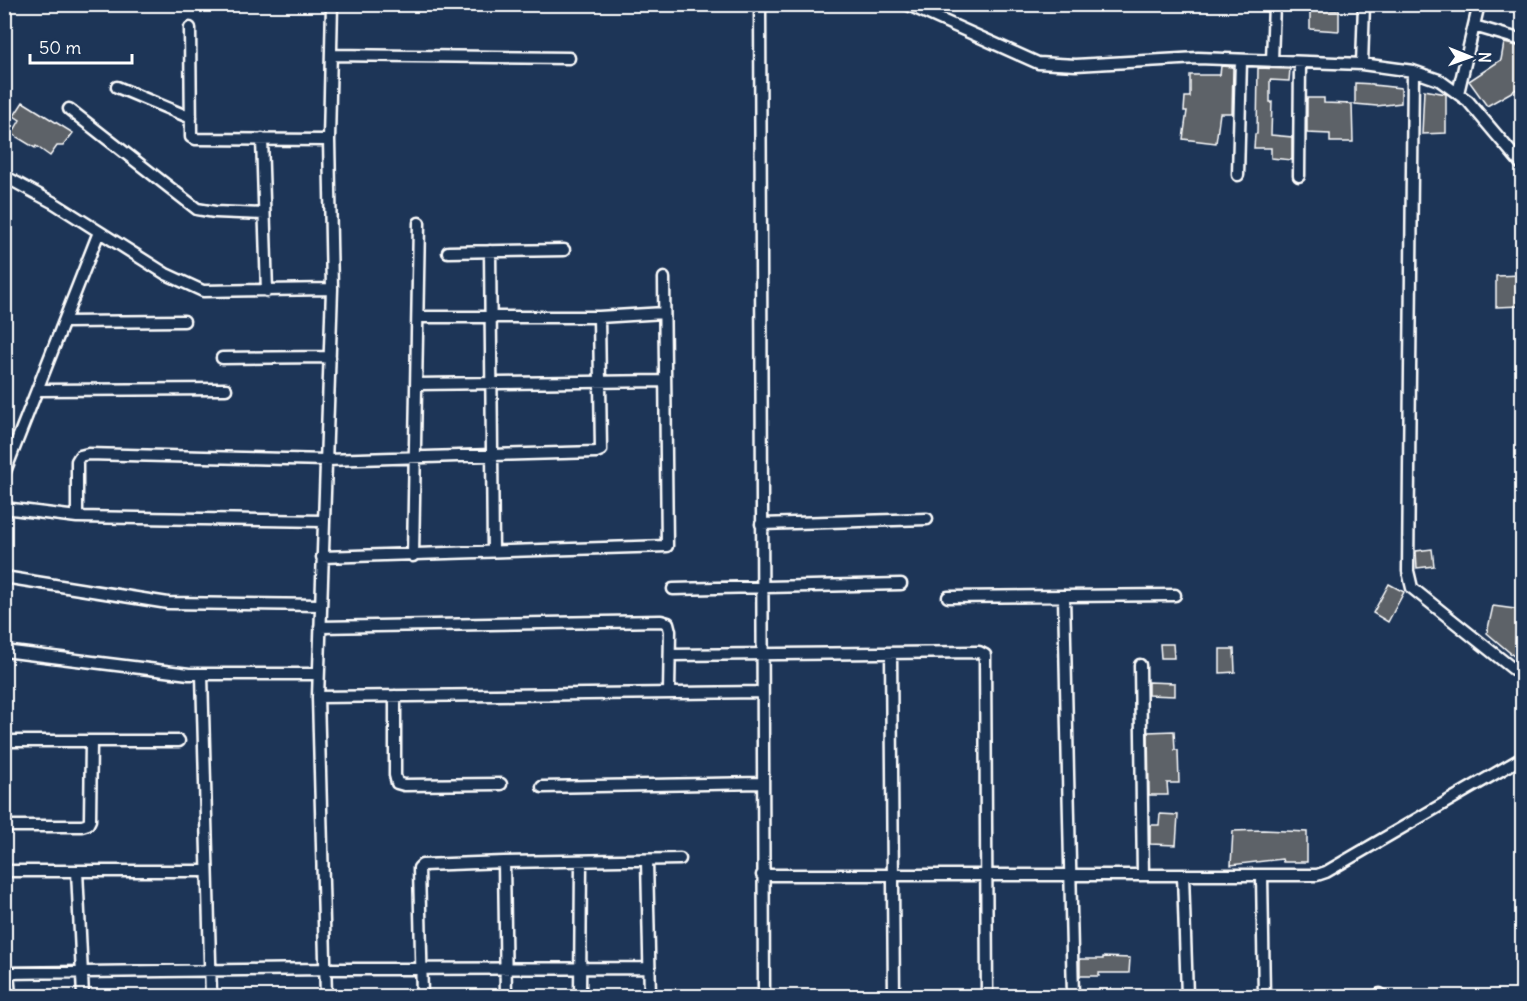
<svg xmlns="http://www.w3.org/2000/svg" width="1527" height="1001" font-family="Delius,sans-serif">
  <rect width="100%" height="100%" fill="#1d3557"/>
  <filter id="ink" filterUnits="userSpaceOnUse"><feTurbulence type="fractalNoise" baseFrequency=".0167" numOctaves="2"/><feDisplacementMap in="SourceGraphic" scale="12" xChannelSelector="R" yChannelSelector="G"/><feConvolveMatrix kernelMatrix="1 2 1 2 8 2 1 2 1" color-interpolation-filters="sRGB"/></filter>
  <g filter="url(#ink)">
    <path fill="#5d6268" stroke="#fff" stroke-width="1.5" d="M1310 9 1339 10V31L1310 29Z
      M1504 43 1522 47V86L1487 106 1469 81 1501 60Z
      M1221 66 1233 67 1232 113H1220L1216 143 1183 139 1187 111H1184L1185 97H1190V75H1220Z
      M1258 68 1290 69 1289 81 1270 80V102H1272L1271 135 1292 137V160L1271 158V148H1254L1255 134H1257Z
      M1355 83 1373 84V85L1401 88V103L1377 106 1355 104Z
      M1424 90 1446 94V133L1422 134Z
      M1307 98H1324V103L1352 104 1353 142H1330V134L1307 133Z
      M23 102 73 133 63 146H57L50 156 36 146 35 148 12 134 20 120 14 116Z
      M1522 275V306L1496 307V276Z
      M1432 549 1434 566 1417 568 1416 551Z
      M1389 584 1404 592 1388 622 1373 613Z
      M1493 606 1522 610V663L1487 633Z
      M1160 644H1173L1174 658H1161Z
      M1220 649H1234L1235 672 1220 673Z
      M1148 682 1175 683V696L1148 695Z
      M1174 731 1175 750H1178L1179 783H1167L1168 795H1149L1148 732Z
      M1160 814 1178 815 1176 845 1150 844V825H1159Z
      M1263 830 1307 832V862H1283L1282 859 1231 865 1233 831Z
      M1103 957 1130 958 1129 973H1099V976H1080V959H1103Z"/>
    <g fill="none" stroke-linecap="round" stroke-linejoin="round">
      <g stroke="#fff" stroke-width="15">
        <path id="street" d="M760 4 764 996
          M906 4 1038 63 1076 65 1198 58 1362 64 1413 71 1439 80 1468 101 1522 165
          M1474 26 1522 40
          M190 28 191 137 196 139 329 140
          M331 55 569 58
          M1272 61 1274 4
          M1362 64 1364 4
          M1413 71 1408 571 1412 588 1522 676
          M117 87 191 118
          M1458 93 1479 4
          M69 109 197 209 215 212 264 214
          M262 139 267 291
          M1238 175 1241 60
          M4 176 54 203 166 274 203 291 332 289
          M1299 176 1300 62
          M490 251 493 551
          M448 252 564 250
          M418 317H599L664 313
          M64 322 184 321
          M222 358 330 357
          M416 384 665 381
          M38 390 226 389
          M4 474 99 232
          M4 508 77 517 324 521
          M77 517V461L80 456 88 454 326 460 596 452 601 450 599 317
          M761 524 927 519
          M413 556 419 223
          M322 557 667 546 664 278
          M4 577 168 603 321 605
          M673 589 901 584
          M1064 596 1073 996
          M948 597 1175 595
          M320 627 661 621 668 623 670 631 669 693
          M4 651 189 674H318
          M891 654 894 996
          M670 655 979 652 985 655 987 996
          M1140 665 1143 875
          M202 675 211 996
          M395 696V775L397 783 404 785 501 784
          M318 697 762 692
          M4 741H179
          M542 787 762 783
          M4 826H82L88 824 90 820 91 741
          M647 860 650 996
          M504 862 506 996
          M4 871H207
          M77 871 83 996
          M762 875H1317L1326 872 1522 758
          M1183 875 1187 996
          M1262 875 1264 996
          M4 973 325 969 650 968
          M8 973 10 996
          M1380 994V996
          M326 996 318 697 332 289 329 140 332 4
          M422 996 419 868 422 865 504 862 680 859
          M580 996 581 861"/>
      </g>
      <use href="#street" stroke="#1d3557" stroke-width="10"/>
    </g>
  </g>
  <rect width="1527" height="1001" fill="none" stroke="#1d3557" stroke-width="24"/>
  <rect x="12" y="12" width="1503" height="977" fill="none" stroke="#fff" stroke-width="2" filter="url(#ink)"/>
  <g transform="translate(1470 57) rotate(91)" stroke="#1d3557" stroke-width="4.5" paint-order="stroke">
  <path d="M0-4.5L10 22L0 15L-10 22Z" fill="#ffffff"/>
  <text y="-9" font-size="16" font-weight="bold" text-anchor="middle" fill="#ffffff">N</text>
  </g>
  <path d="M30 54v9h102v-9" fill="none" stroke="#ffffff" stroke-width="3"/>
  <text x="39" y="54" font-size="18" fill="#ffffff" stroke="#1d3557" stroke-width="4.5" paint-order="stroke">50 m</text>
</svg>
